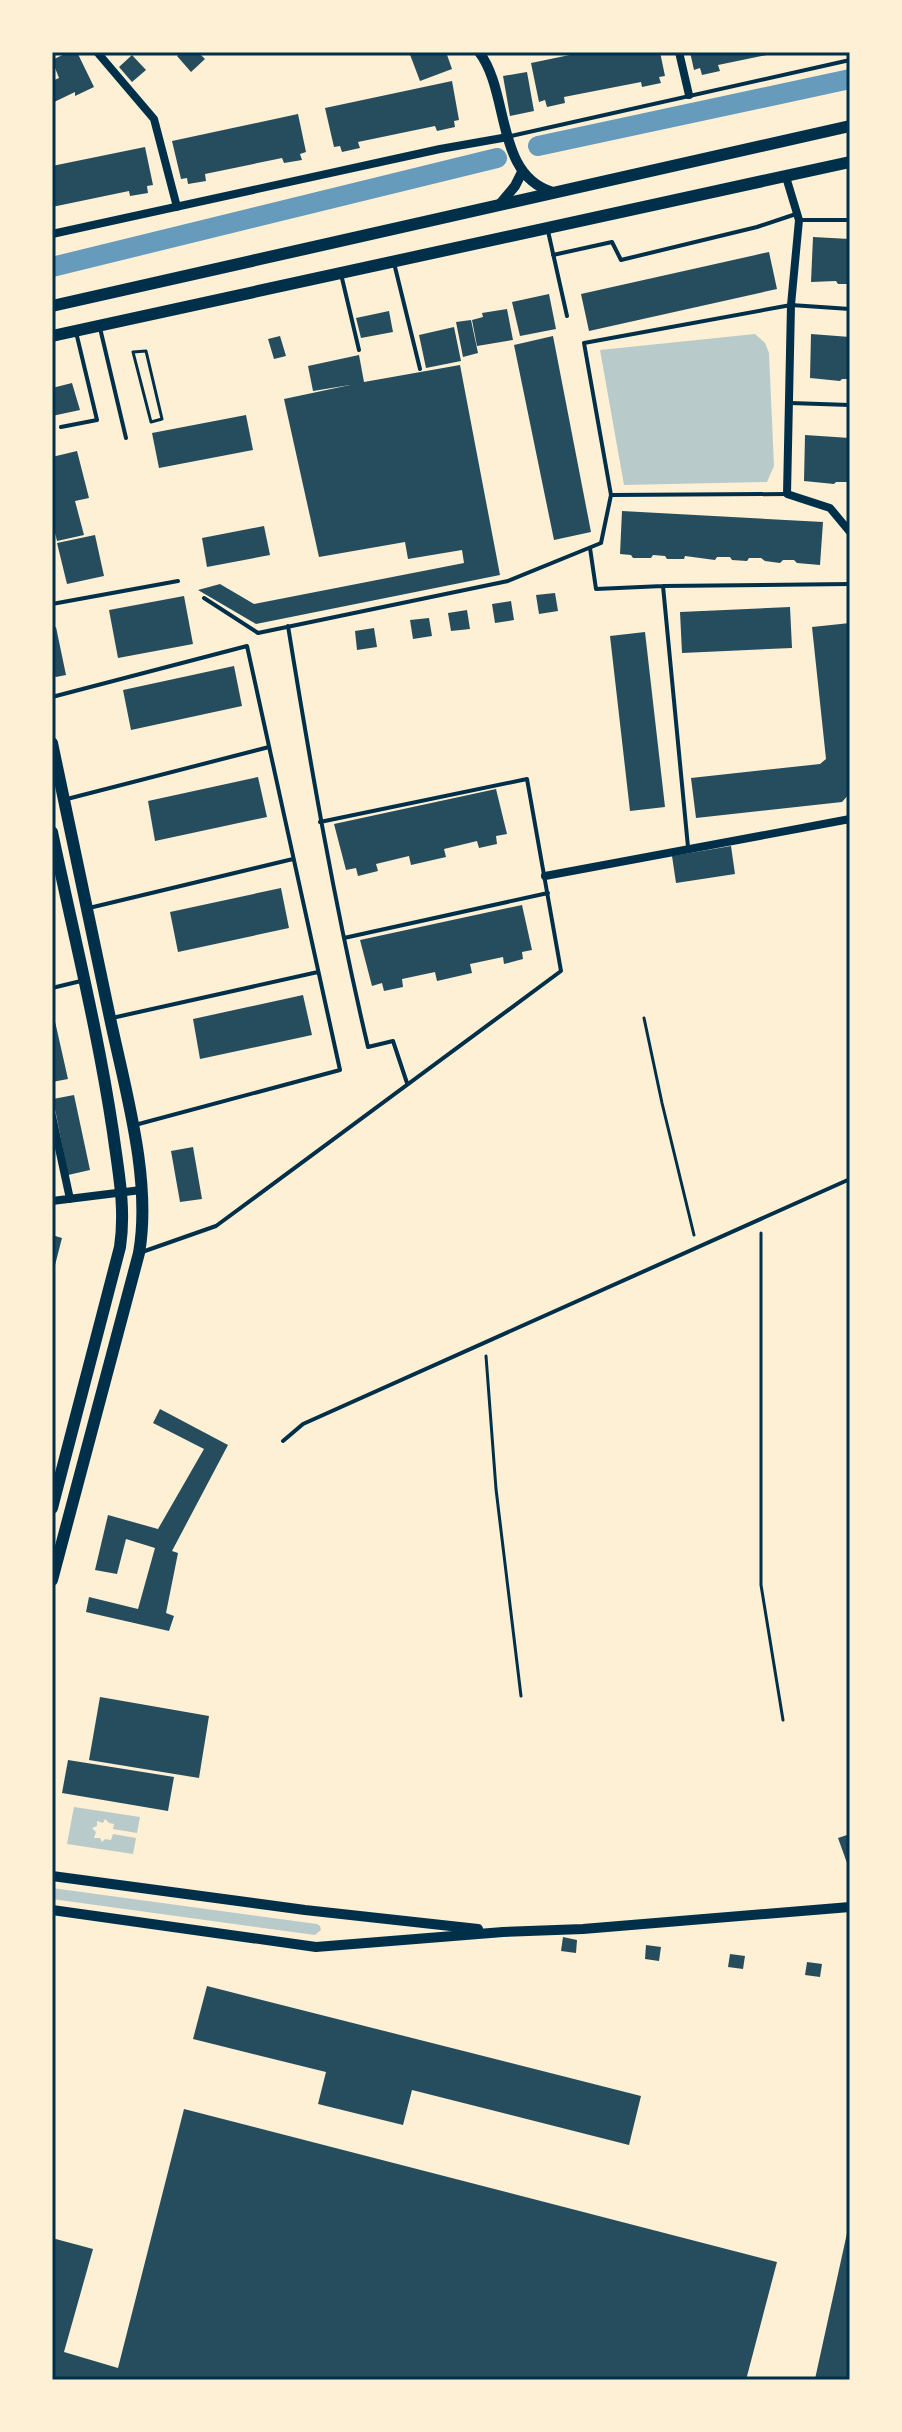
<svg xmlns="http://www.w3.org/2000/svg" width="902" height="2432" font-family="Barlow,sans-serif">
  <rect width="100%" height="100%" fill="#fdf0d5"/>
  <path fill="#b9caca" d="M755 334 765 343 769 353 774 466 767 482 624 485 600 350Z
    M74 1807 140 1817 137 1833 113 1829 114 1824 109 1823 105 1819 103 1823 97 1821V1826L92 1828 96 1832 94 1838H100L102 1842 105 1839 111 1840 113 1834 136 1838 133 1854 67 1844Z
    M52 1888 317 1924 320 1926 321 1930 315 1935 52 1899Z"/>
  <g fill="none" stroke-linecap="round" stroke-linejoin="round">
    <path stroke="#669bbc" stroke-width="20" d="M538 146 850 79
      M52 267 497 158"/>
  </g>
  <path fill="#264d5e" d="M69 52H77L94 87 75 96V92L52 103V81L59 78 52 60Z
    M182 52H198L205 59 191 72 177 56Z
    M409 52H446L452 69 420 81Z
    M584 52H660L665 76 659 77 661 83 642 87 641 82 564 97 565 103 547 107 545 100 539 102 531 63Z
    M690 52H776V53L718 65 720 71 702 75 700 68 694 70Z
    M132 55 146 70 132 82 119 67Z
    M527 72 534 111 510 116 503 76Z
    M452 81 459 120 454 121 455 127 437 131 435 126 358 142 360 148 342 152 340 146 334 147 325 108Z
    M298 114 306 152 300 154 302 160 284 163 282 158 205 174 206 181 188 184 187 178 181 179 172 141Z
    M145 147 153 185 147 186 148 193 130 196 129 191 52 207V166Z
    M813 237 850 239V284H838L836 281 811 282Z
    M769 252 777 289 589 331 581 294Z
    M549 294 556 329 520 336 512 302Z
    M507 309 513 340 477 346 472 320 483 317 482 313Z
    M389 311 393 332 361 338 356 318Z
    M471 320 478 353 463 357 456 322Z
    M454 327 461 361 426 368 419 335Z
    M811 334 850 337V379H842L840 381 810 378Z
    M280 336 286 356 274 359 268 339Z
    M553 336 591 532 554 540 514 345Z
    M359 355 364 382 460 365 500 575 256 624 198 590 220 584 254 604 464 563 462 550 408 559 405 542 319 557 284 399 350 385 313 391 308 366Z
    M72 383 80 410 52 416V388Z
    M246 415 253 450 159 468 152 433Z
    M805 435 850 438V482H836L834 484 804 481Z
    M77 451 89 498 75 501 84 535 57 541 52 521V457Z
    M622 511 823 522 820 565 797 563 794 560H783L780 563 765 561 761 558H749L747 561 732 560 730 557H717L715 560 685 556 684 559H667L665 556 653 555 651 558H633L631 555 620 554Z
    M264 526 270 555 207 567 202 538Z
    M95 535 104 576 67 584 57 543Z
    M555 593 558 611 539 614 536 595Z
    M184 596 193 644 118 658 109 610Z
    M511 601 514 620 495 623 492 604Z
    M790 607 792 648 682 653 680 612Z
    M467 610 470 629 451 631 448 613Z
    M429 618 432 636 413 639 410 620Z
    M850 623V793L842 802 696 818 691 778 820 764 826 759 812 627Z
    M56 627 66 675 56 677 52 674V628Z
    M374 628 377 647 357 650 355 631Z
    M645 632 665 807 630 811 610 636Z
    M234 666 242 706 131 730 123 690Z
    M258 777 267 817 155 841 148 801Z
    M496 789 507 834 496 836 497 844 479 848 477 841 444 849 446 857 411 865 409 856 376 864 378 871 358 876 356 868 346 870 334 824Z
    M731 846 735 874 676 883 672 856Z
    M281 888 289 928 178 952 170 912Z
    M522 905 532 950 522 952 523 959 504 964 503 957 470 964 472 973 437 981 435 972 402 979 403 987 384 991 382 983 372 986 360 940Z
    M303 995 312 1035 200 1059 193 1019Z
    M52 1008 68 1079 52 1082Z
    M74 1095 90 1170 68 1175 53 1099Z
    M193 1147 202 1199 180 1202 171 1151Z
    M52 1235 62 1238 53 1273H52Z
    M160 1409 228 1445 172 1551 178 1553 166 1613 174 1616 169 1631 86 1612 89 1597 138 1609 155 1548 126 1539 117 1574 95 1570 108 1515 158 1529 204 1449 153 1423Z
    M100 1697 209 1716 199 1778 89 1760Z
    M68 1760 174 1777 168 1811 62 1793Z
    M850 1834V1862L847 1863 838 1838Z
    M563 1937 577 1940 576 1953 561 1951Z
    M646 1945 661 1947 659 1961 645 1959Z
    M730 1954 745 1956 743 1969 728 1967Z
    M807 1962 822 1964 820 1977 805 1975Z
    M207 1986 641 2096 629 2145 412 2090 403 2125 318 2104 326 2072 193 2039Z
    M184 2109 777 2262 746 2380H52V2238L93 2249 64 2352 118 2368Z
    M849 2224 850 2380H821L815 2379Z"/>
  <g fill="none" stroke-linecap="round" stroke-linejoin="round">
    <path stroke="#003049" stroke-width="3" d="M146 351 162 419 151 422 133 352Z
      M644 1018 662 1103 694 1235
      M761 1233V1585L783 1720
      M486 1356 496 1489 521 1696"/>
    <path stroke="#003049" stroke-width="4" d="M511 136 850 60
      M801 220H850
      M548 231 567 316
      M553 255 612 242 621 260 757 227 796 214
      M394 263 420 369
      M341 274 359 350
      M100 328 126 438
      M790 403 850 405
      M61 427 97 420 76 332
      M785 494 611 495 584 343 791 305 850 309
      M590 548 596 589 663 586
      M204 598 258 633 508 581 601 543 611 495
      M52 604 178 581
      M288 626C311 768 335 907 368 1047L393 1041 407 1083
      M52 697 247 646 340 1070 135 1125
      M67 799 269 747
      M688 847 663 586 850 584
      M89 908 293 859
      M344 938 548 893
      M52 988 81 981
      M112 1018 318 972
      M142 1252 216 1226 561 971 527 779 320 822
      M283 1441 303 1424 850 1179"/>
    <path stroke="#003049" stroke-width="8" d="M97 52 154 119 177 207
      M679 52 689 95
      M786 177 799 220 791 305 787 494 830 508 850 532
      M52 234 440 149 508 137
      M545 876 850 819
      M52 1116 70 1199
      M52 1201 141 1190"/>
    <path stroke="#003049" stroke-width="10" d="M479 52C510 92 495 176 553 192
      M500 204 515 186 522 172
      M52 1876 305 1910 478 1929
      M52 1910 316 1947 503 1932 583 1929 850 1907"/>
    <path stroke="#003049" stroke-width="12" d="M52 306 850 126
      M52 336 850 162
      M52 743C72 834 90 926 110 1018 125 1089 152 1180 139 1253L52 1580
      M52 832C73 932 98 1031 113 1132 118 1170 126 1208 120 1247L52 1508"/>
  </g>
  <rect width="902" height="2432" fill="none" stroke="#fdf0d5" stroke-width="108"/>
  <rect x="54" y="54" width="794" height="2324" fill="none" stroke="#003049" stroke-width="3"/>
</svg>
